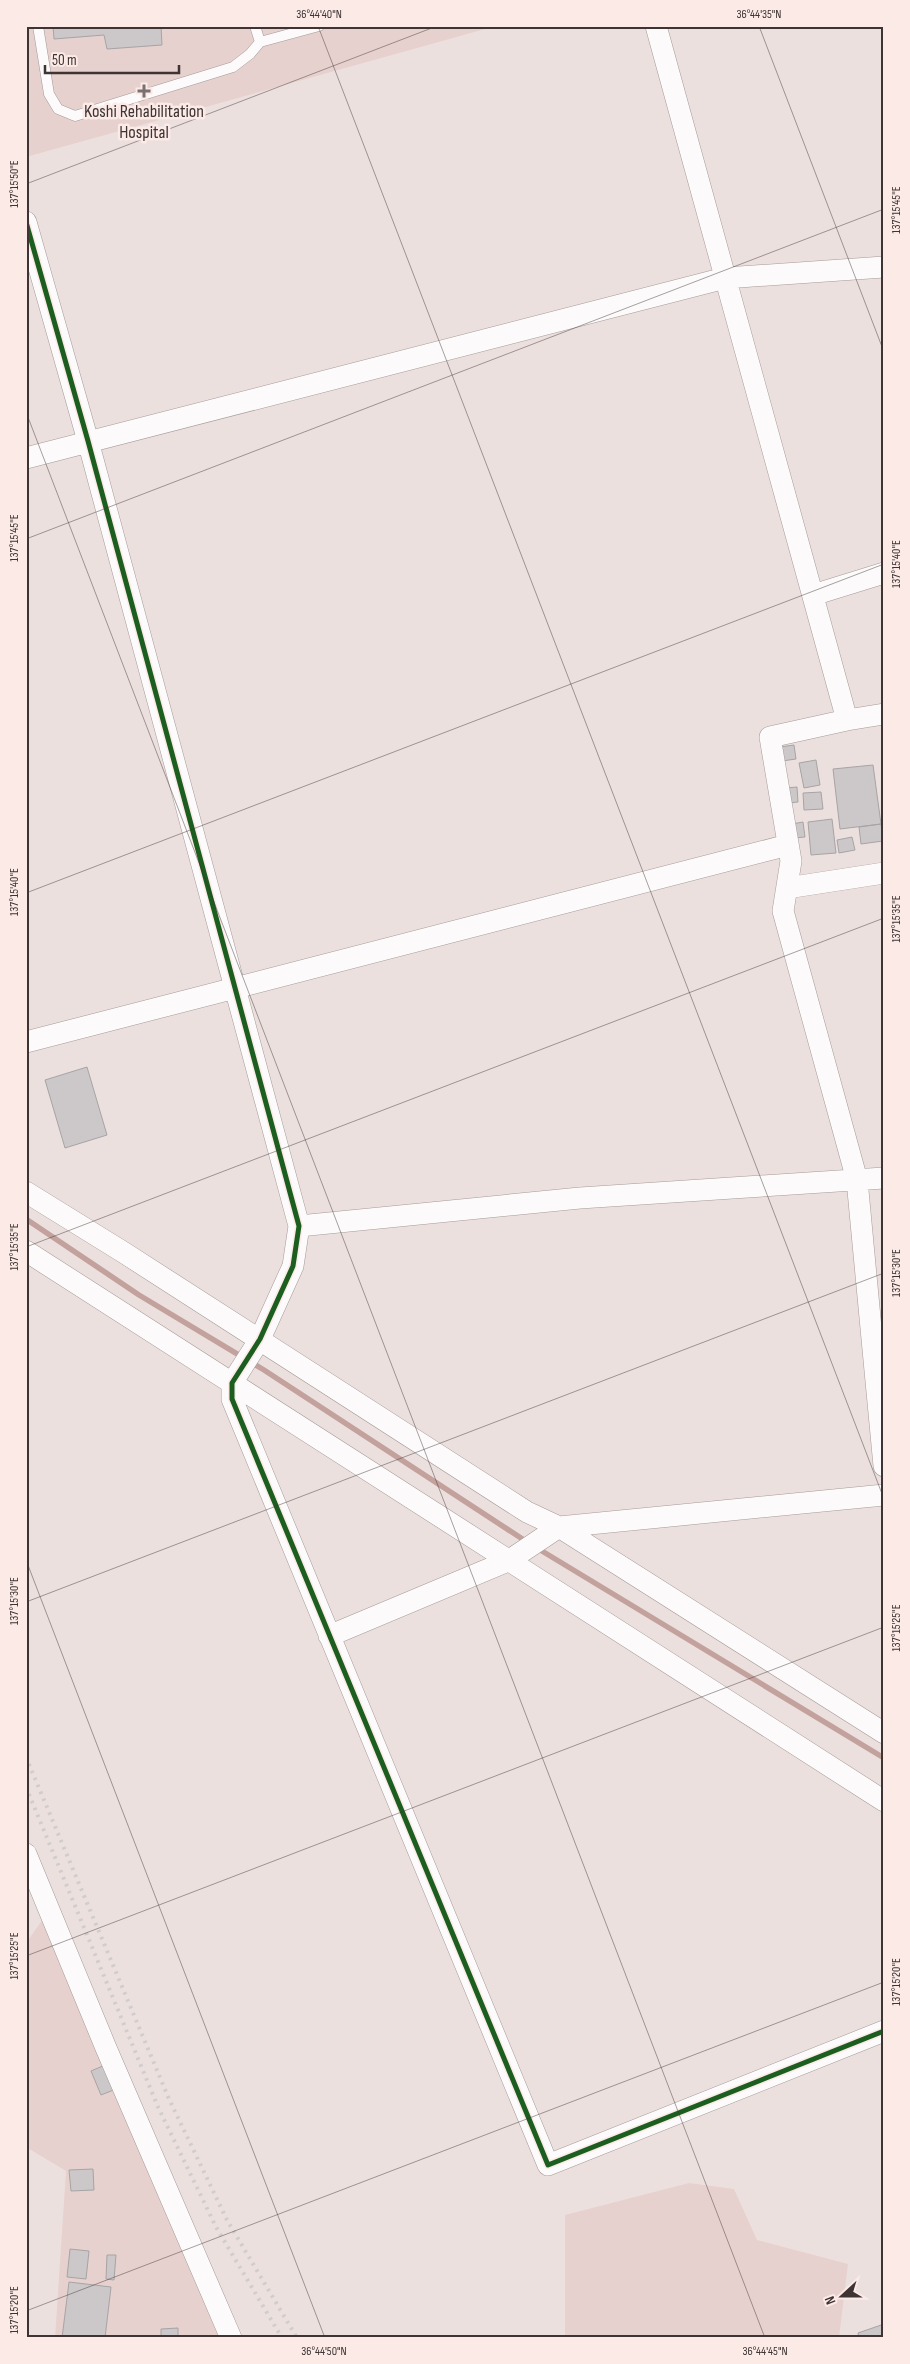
<svg xmlns="http://www.w3.org/2000/svg" width="910" height="2364" font-family="'Sofia Sans Condensed',sans-serif">
  <rect width="100%" height="100%" fill="#ece0de"/>
  <path fill="#e7d1ce" d="M26 26H496L26 157Z
    M45 1916 227 2338H55L66 2171 26 2147V1943Z
    M689 2183 734 2189 757 2240 848 2264 839 2338H565V2215Z"/>
  <g fill="none" stroke-linecap="round" stroke-linejoin="round">
    <path stroke="#c3a29d" stroke-width="5.5" d="M26 1219 139 1295 264 1370 527 1542
      M537 1548 884 1758"/>
  </g>
  <path fill="#ccc8ca" stroke="#a7a4a5" d="M53 26H161L162 45 107 49 104 35 54 39Z
    M794 745 796 759 782 761 780 747Z
    M816 760 820 785 804 788 799 763Z
    M873 765 881 824 840 829 833 769Z
    M797 787 798 802 788 803 786 788Z
    M821 792 823 809 804 810 803 793Z
    M832 819 836 853 811 855 808 822Z
    M803 822 805 837 794 838 792 824Z
    M881 824 883 841 861 844 859 827Z
    M852 837 855 850 839 853 837 840Z
    M87 1067 107 1135 65 1148 45 1080Z
    M105 2065 116 2089 101 2095 91 2071Z
    M93 2169 94 2190 71 2191 69 2170Z
    M70 2249 89 2251 86 2279 67 2277Z
    M107 2255H116L114 2280 106 2279Z
    M69 2282 111 2287 105 2338H62Z
    M884 2324V2338H859L858 2333Z
    M178 2328V2338H161V2329Z"/>
  <g fill="none" stroke-linecap="round" stroke-linejoin="round">
    <g stroke="#a49b9a" stroke-width="11">
      <path id="lane" d="M38 26 49 94 58 109 75 116 233 67 250 54 260 42 255 26
        M260 42 319 26"/>
    </g>
    <g stroke="#a49b9a" stroke-width="22">
      <path id="street" d="M656 26 847 720
        M26 222 88 441 299 1226 293 1266 260 1339 232 1383V1399L548 2165 884 2031
        M26 458 725 278 884 267
        M813 595 884 573
        M884 714 847 720 770 737 791 861 783 911 857 1180 884 1466
        M787 888 884 873
        M26 1042 788 845
        M26 1192 123 1252 527 1512 559 1527 884 1733
        M299 1226 580 1198 884 1178
        M26 1251 884 1801
        M329 1636 508 1561 559 1527 884 1495
        M26 1854 106 2048 231 2338"/>
    </g>
    <use href="#lane" stroke="#fcfafa" stroke-width="10"/>
    <use href="#street" stroke="#fcfafa" stroke-width="21"/>
    <path stroke="#d1cdcc" stroke-width="4" stroke-dasharray="2.5 5" stroke-linecap="butt" d="M26 1757 169 2099 227 2220 297 2338
      M26 1787 158 2107 216 2227 282 2338"/>
    <g stroke="#fceae7" stroke-width="8">
      <path id="cycleway" d="M26 222 88 441 299 1226 293 1266 260 1339 232 1383V1399L548 2165 884 2031"/>
    </g>
    <use href="#cycleway" stroke="#1b5e20" stroke-width="5"/>
  </g>
  <path fill="none" stroke="#3d3433" stroke-width="1" stroke-opacity="0.45" d="M318 26 884 1499M759 26 884 352M26 184 437 26M26 412 765 2338M26 539 884 209M26 893 884 564M26 1247 884 918M26 1560 325 2338M26 1602 884 1273M26 1956 884 1627M26 2311 884 1982M879 2338 884 2336"/>
  <path fill="#7a706f" stroke="#fceae7" stroke-width="2" d="M141.5 83.5h5v5h5v5h-5v5h-5v-5h-5v-5h5z"/>
  <g text-anchor="middle" dominant-baseline="central" stroke-width="5" stroke-linejoin="round" paint-order="stroke">
    <g font-size="18" fill="#3d3433" stroke="#fceae7">
      <text x="144" y="111">Koshi Rehabilitation<tspan x="144" dy="21">Hospital</tspan></text>
    </g>
  </g>
  <rect width="910" height="2364" fill="none" stroke="#fceae7" stroke-width="55"/>
  <g transform="translate(842 2296) rotate(249)" stroke="#fceae7" stroke-width="4" paint-order="stroke">
  <path d="M0-4L9 19L0 12L-9 19Z" fill="#3d3433"/>
  <text y="-8" font-size="14" font-weight="bold" text-anchor="middle" fill="#3d3433">N</text>
  </g>
  <path d="M45 65v8h134v-8" fill="none" stroke="#3d3433" stroke-width="2.5"/>
  <text x="52" y="65" font-size="15" fill="#3d3433" stroke="#fceae7" stroke-width="4" paint-order="stroke">50 m</text>
  <rect x="28" y="28" width="854" height="2308" fill="none" stroke="#3d3433" stroke-width="2"/>
  <g font-size="12" text-anchor="middle" fill="#3d3433">
    <text x="319" y="18">36°44'40"N</text>
    <text x="759" y="18">36°44'35"N</text>
    <text transform="translate(14 184) rotate(-90)" y="4">137°15'50"E</text>
    <text transform="translate(896 210) rotate(-90)" y="4">137°15'45"E</text>
    <text transform="translate(14 538) rotate(-90)" y="4">137°15'45"E</text>
    <text transform="translate(896 564) rotate(-90)" y="4">137°15'40"E</text>
    <text transform="translate(14 892) rotate(-90)" y="4">137°15'40"E</text>
    <text transform="translate(896 919) rotate(-90)" y="4">137°15'35"E</text>
    <text transform="translate(14 1247) rotate(-90)" y="4">137°15'35"E</text>
    <text transform="translate(896 1273) rotate(-90)" y="4">137°15'30"E</text>
    <text transform="translate(14 1601) rotate(-90)" y="4">137°15'30"E</text>
    <text transform="translate(896 1628) rotate(-90)" y="4">137°15'25"E</text>
    <text transform="translate(14 1956) rotate(-90)" y="4">137°15'25"E</text>
    <text transform="translate(896 1982) rotate(-90)" y="4">137°15'20"E</text>
    <text transform="translate(14 2310) rotate(-90)" y="4">137°15'20"E</text>
    <text x="324" y="2355">36°44'50"N</text>
    <text x="765" y="2355">36°44'45"N</text>
  </g>
</svg>
